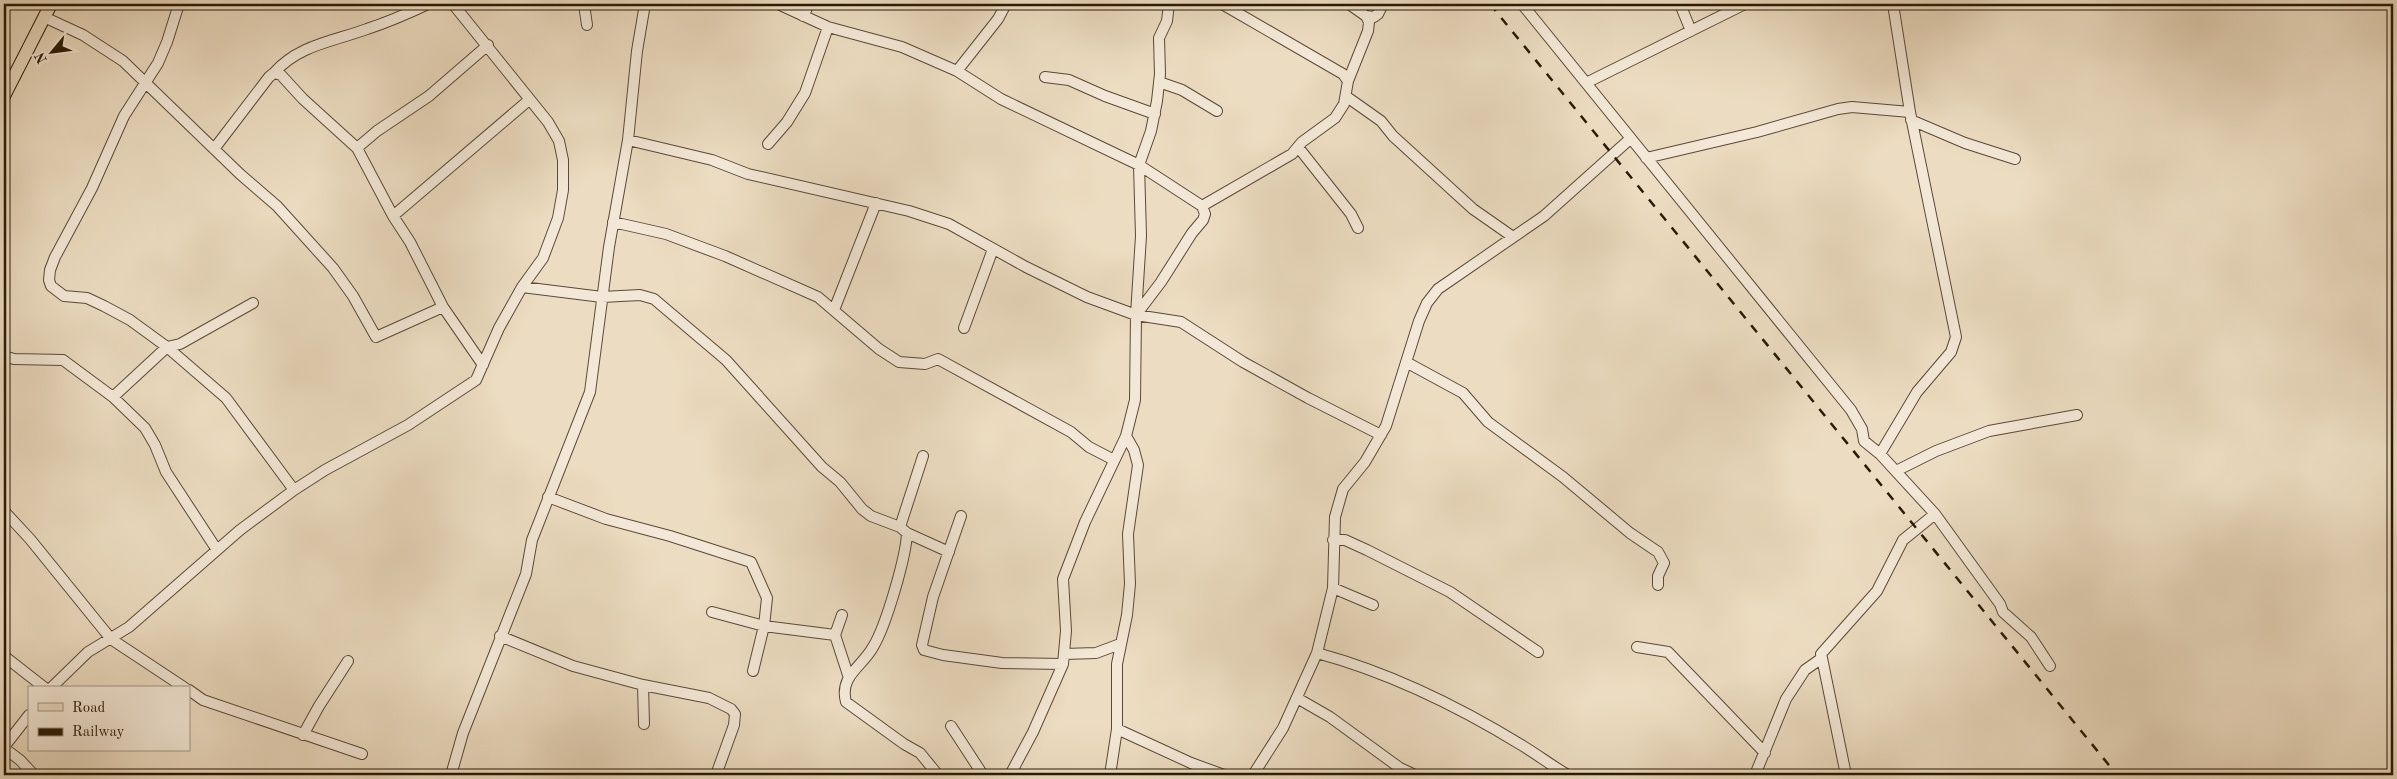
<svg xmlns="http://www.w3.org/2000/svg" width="2397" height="779" font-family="'Old Standard TT',serif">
  <rect width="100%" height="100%" fill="#ecdcc1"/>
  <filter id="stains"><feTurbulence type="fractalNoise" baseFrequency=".004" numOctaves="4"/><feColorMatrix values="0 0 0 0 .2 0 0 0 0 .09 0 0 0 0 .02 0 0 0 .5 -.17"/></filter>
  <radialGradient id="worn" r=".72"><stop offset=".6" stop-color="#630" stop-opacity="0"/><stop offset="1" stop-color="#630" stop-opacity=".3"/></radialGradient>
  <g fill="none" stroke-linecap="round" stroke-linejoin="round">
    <g stroke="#5a4a35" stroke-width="12">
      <path id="minor" d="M179 4 167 42 158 63 124 116 92 188 55 257 50 270 49 280 51 286 64 296 87 298 104 306 130 320 167 347 226 398 294 490
        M584 4 587 25
        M778 4 828 27 902 47 957 71 1001 99 1139 165 1202 206 1205 214 1203 220 1192 233 1161 282 1136 315
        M1222 4 1343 74 1348 81
        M1522 4 1851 410 1862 429 1864 441 1880 454 1935 514 2000 604 2003 612 2031 637 2050 666
        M1680 4 1691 31
        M803 16 809 4
        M1366 16 1374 17 1378 14 1383 4
        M44 17 83 35 123 61 240 174 277 206 333 268 353 296 376 337 443 307 483 365
        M957 71 998 19 1006 4
        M274 73C298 45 335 41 367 29 388 22 409 13 428 4
        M1045 77 1069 80 1105 96 1155 114
        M1159 82 1182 90 1217 111
        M1586 83 1745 4
        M1347 97 1381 121 1393 136 1473 209 1513 237
        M1911 120 1965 143 2015 159
        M628 140 712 160 748 174 909 211 949 224 1026 267 1087 297 1136 315 1181 322 1243 362 1308 398 1381 435
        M768 144 787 122 805 93 828 27
        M1298 147 1351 214 1358 228
        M357 148 377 131 429 96 488 45
        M214 149 269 77 274 73 281 75 303 99 357 148 393 216 410 242 443 307
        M1646 158 1757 132 1838 109 1852 107 1910 112
        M1202 206 1292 154 1302 142 1335 118 1344 104 1348 81 1368 31 1369 22 1366 16 1349 4
        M393 216 529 100
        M613 222 666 234 725 256 818 297 879 349 899 362 925 364 938 359 1071 432 1089 447 1114 460
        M522 287 602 297 640 295 654 299 726 360 822 467 840 482 862 509 871 516 900 527 907 533C906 557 886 626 873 647 862 667 839 676 846 702L904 744 920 753 938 775
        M834 310 876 203
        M964 328 993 249
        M4 356 14 359 63 360 113 397 145 428 155 445 166 472 217 550
        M1406 362 1463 393 1488 422 1563 477 1630 533 1658 552 1664 563 1658 576V585
        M113 397 167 347 180 344 253 303
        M1880 454 1917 392 1951 352 1956 337 1910 112 1893 4
        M1896 471 1936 451 1989 431 2077 415
        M548 497 606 519 670 536 751 562 767 598 764 626 712 612
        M4 511 30 539 111 639 185 688
        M961 516 933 597 922 645 924 650 943 655 1002 663 1063 664
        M900 527 923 456
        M907 533 949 552
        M1333 540H1345L1367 550 1450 592 1538 652
        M1333 588 1373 605
        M842 615 835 635 849 678
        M500 636 573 666 643 685 709 698 731 709 735 714 734 725 716 775
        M1637 647 1668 652 1765 753
        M1317 653C1391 673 1458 706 1523 746 1538 755 1552 766 1568 775
        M1064 654 1096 653 1120 644
        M4 656 45 688
        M1822 658 1846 775
        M753 671 764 626 835 635
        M643 685 644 724
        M51 688 88 652 129 627 240 530 294 490 325 470 408 425 476 380 499 328 522 287 543 258 558 218 563 190V160L559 141 548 122 453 4
        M189 690 203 700 362 754
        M1297 698 1330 717 1400 768 1415 775
        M951 726 983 775
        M4 729 6 736 4 745
        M1117 729 1191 763 1224 775
        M303 735 319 706 348 661
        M4 747 29 715
        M4 748 20 760 34 775
        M451 775 463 733 526 574 532 540 590 392 609 247 628 140 637 51 645 4
        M1010 775 1033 732 1063 664 1066 631 1063 579 1085 522 1126 436 1135 400 1136 315 1141 236 1139 165 1151 131 1157 101 1160 74 1159 38 1167 21 1169 4
        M1110 775 1117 729V664L1127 615 1130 584 1128 534 1138 465 1134 450 1126 436
        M1253 775 1283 728 1317 653 1333 588 1335 517 1343 489 1365 462 1386 426 1419 321 1427 303 1438 289 1544 216 1630 139
        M1755 775 1786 699 1805 670 1822 658 1821 654 1877 591 1903 540 1935 514"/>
    </g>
    <g stroke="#291a06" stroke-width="14">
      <path id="major" d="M4 96 51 4"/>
    </g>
    <use href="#minor" stroke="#f3e8d7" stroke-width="10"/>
    <use href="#major" stroke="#ecdcc1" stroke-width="12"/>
    <path stroke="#291a06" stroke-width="2.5" stroke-dasharray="9 9" stroke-linecap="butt" d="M1490 4 2117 775"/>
  </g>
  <rect width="2397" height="779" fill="none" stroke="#ecdcc1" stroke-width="20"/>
  <rect x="5" y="5" width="2387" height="769" fill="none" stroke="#291a06" stroke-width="2.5"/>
  <rect x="10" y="10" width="2377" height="759" fill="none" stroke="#291a06"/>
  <rect x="28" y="686" width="162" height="65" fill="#f3e8d7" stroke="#a29683"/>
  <rect x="38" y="703" width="25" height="8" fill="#ecdcc1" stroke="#a29683"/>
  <text x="72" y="712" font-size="15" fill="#291a06">Road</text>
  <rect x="38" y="728" width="25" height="8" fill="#291a06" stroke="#a29683"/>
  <text x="72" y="736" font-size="15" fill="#291a06">Railway</text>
  <g transform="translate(52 52) rotate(241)" stroke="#f3e8d7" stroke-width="4" paint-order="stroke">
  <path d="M0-4L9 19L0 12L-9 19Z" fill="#291a06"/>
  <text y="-8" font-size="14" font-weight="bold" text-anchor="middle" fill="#291a06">N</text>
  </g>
  <rect width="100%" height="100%" filter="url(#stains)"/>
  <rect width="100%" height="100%" fill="url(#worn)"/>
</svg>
